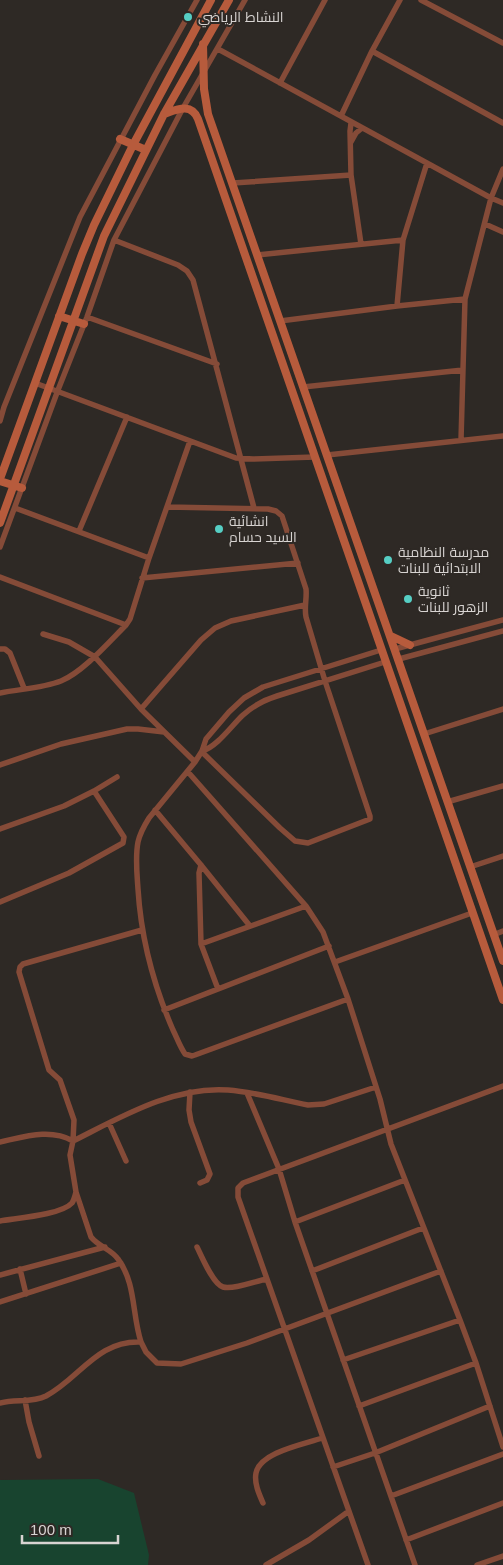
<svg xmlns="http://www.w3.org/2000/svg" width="503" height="1565" font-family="Helvetica,Cairo,sans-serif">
  <rect width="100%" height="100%" fill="#2e2925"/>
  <path fill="#18442f" d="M98 1479 134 1493 149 1555 148 1565H0V1480Z"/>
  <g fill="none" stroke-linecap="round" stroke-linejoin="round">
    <path stroke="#854b38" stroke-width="5.5" d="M421 0 503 43
      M218 49 491 198 503 203
      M372 51 503 123
      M280 83 325 0
      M341 116 372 51 400 0
      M351 123 350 131 351 175 361 244
      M351 142 356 133 362 128
      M233 183 351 175
      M485 224 503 232
      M114 240 178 265 187 271 193 280 254 508
      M257 255 403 240
      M397 306 403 240 427 163
      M87 317 217 364
      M280 321 397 306 465 299
      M35 383 236 458 253 459 315 457
      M303 387 463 370
      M0 421 4 407 80 217 155 75 197 0
      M461 440 465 299 491 198 503 169
      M327 455 503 436
      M167 507 268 509 276 511 282 516 306 589C307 599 304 607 306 617L325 681 370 816V819L308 843 295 841 280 828 202 752
      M15 508 149 558
      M79 531 127 417
      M0 547 58 390 87 317 114 240 183 108 245 0
      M0 577 126 625
      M142 578 298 563
      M43 634 69 642 95 657 141 709 195 762
      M0 649H5L10 653 24 688
      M395 649 503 620
      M399 659 503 631
      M0 693C20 689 43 688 61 681 83 672 109 642 126 625L130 619 149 558 190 441
      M141 709 201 640 215 628 231 621 305 605
      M424 734 503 709
      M202 751C217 747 232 725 243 715 253 706 264 700 277 696L385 662
      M0 765 61 744 127 729H138L164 732
      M188 772 306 906 323 932 348 999 380 1099 391 1144 460 1320 476 1363 503 1447
      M447 802 503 786
      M155 810 201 865 250 926
      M0 829 64 806 94 791 117 777
      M201 865 199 873 201 944 218 989
      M470 867 503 856
      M0 902 69 873 123 843 124 837 94 791
      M493 935 503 931
      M201 944 306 906
      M335 962 472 913
      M348 999 195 1055 192 1056 185 1054C180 1047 177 1038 173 1030 153 984 141 938 138 889 137 874 135 857 138 842 140 833 144 826 149 818L195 762 202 751 206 739 229 712 244 698 263 687 381 650
      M164 1010 329 946
      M190 1092 189 1110 191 1122 210 1174 207 1180 200 1183
      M247 1093 279 1169 295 1222 415 1565
      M109 1123 126 1161
      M73 1141C121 1117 173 1086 228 1090 255 1092 282 1100 308 1105L324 1104 376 1087
      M0 1142C24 1137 50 1128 73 1141
      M76 1192 91 1237C99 1247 111 1249 118 1259 136 1283 132 1315 141 1342L146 1352 157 1363 181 1364 247 1343 441 1271
      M0 1221C17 1218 61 1215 72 1203 74 1200 75 1196 76 1192L70 1155 73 1141 74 1120 60 1080 49 1070 19 972 20 967 23 964 142 930
      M295 1222 405 1180
      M197 1247C202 1257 213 1284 223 1287 233 1290 256 1281 267 1279
      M20 1269 26 1294
      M312 1271 423 1228
      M0 1275 105 1247
      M0 1302 121 1263
      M343 1360 460 1320
      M25 1400 29 1422 39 1456
      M0 1403C15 1399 32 1403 46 1396 80 1378 97 1340 141 1342
      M359 1406 476 1363
      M333 1467 375 1453 490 1406
      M391 1496 503 1454
      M263 1503C259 1494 254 1483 256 1473 260 1452 305 1444 322 1438
      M406 1540 503 1503
      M266 1565 309 1540 349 1511
      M368 1565 238 1197V1188L243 1183 503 1086
      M477 1565 503 1556"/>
    <path stroke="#b75b3c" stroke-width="8" d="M203 44 204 89 208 114 503 961
      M164 114C176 110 191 102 198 119L503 1000
      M120 139 146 150
      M59 316 84 324
      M0 479 82 254 94 225 133 145 211 0
      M0 481 22 488
      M0 523 104 236 164 114 229 0
      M391 636 410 645"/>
  </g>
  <g fill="#56cec4" stroke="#2e2925" stroke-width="2">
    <circle cx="188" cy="17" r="5"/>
    <circle cx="219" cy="529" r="5"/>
    <circle cx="388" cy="560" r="5"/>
    <circle cx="408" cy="599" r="5"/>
  </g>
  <g text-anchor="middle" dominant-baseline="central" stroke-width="4" stroke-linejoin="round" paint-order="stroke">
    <g font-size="14" fill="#d8d4d2" stroke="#2e2925" text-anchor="start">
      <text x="198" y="17">النشاط الرياضي</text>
      <text x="229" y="521">انشائية<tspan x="229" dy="16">السيد حسام</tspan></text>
      <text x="398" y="552">مدرسة النظامية<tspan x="398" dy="16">الابتدائية للبنات</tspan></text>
      <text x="418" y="591">ثانوية<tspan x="418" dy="16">الزهور للبنات</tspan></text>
    </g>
  </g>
  <path d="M22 1535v8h96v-8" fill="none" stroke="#d8d4d2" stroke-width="2.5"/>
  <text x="30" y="1535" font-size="15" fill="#d8d4d2" stroke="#2e2925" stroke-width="4" paint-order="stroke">100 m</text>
</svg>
